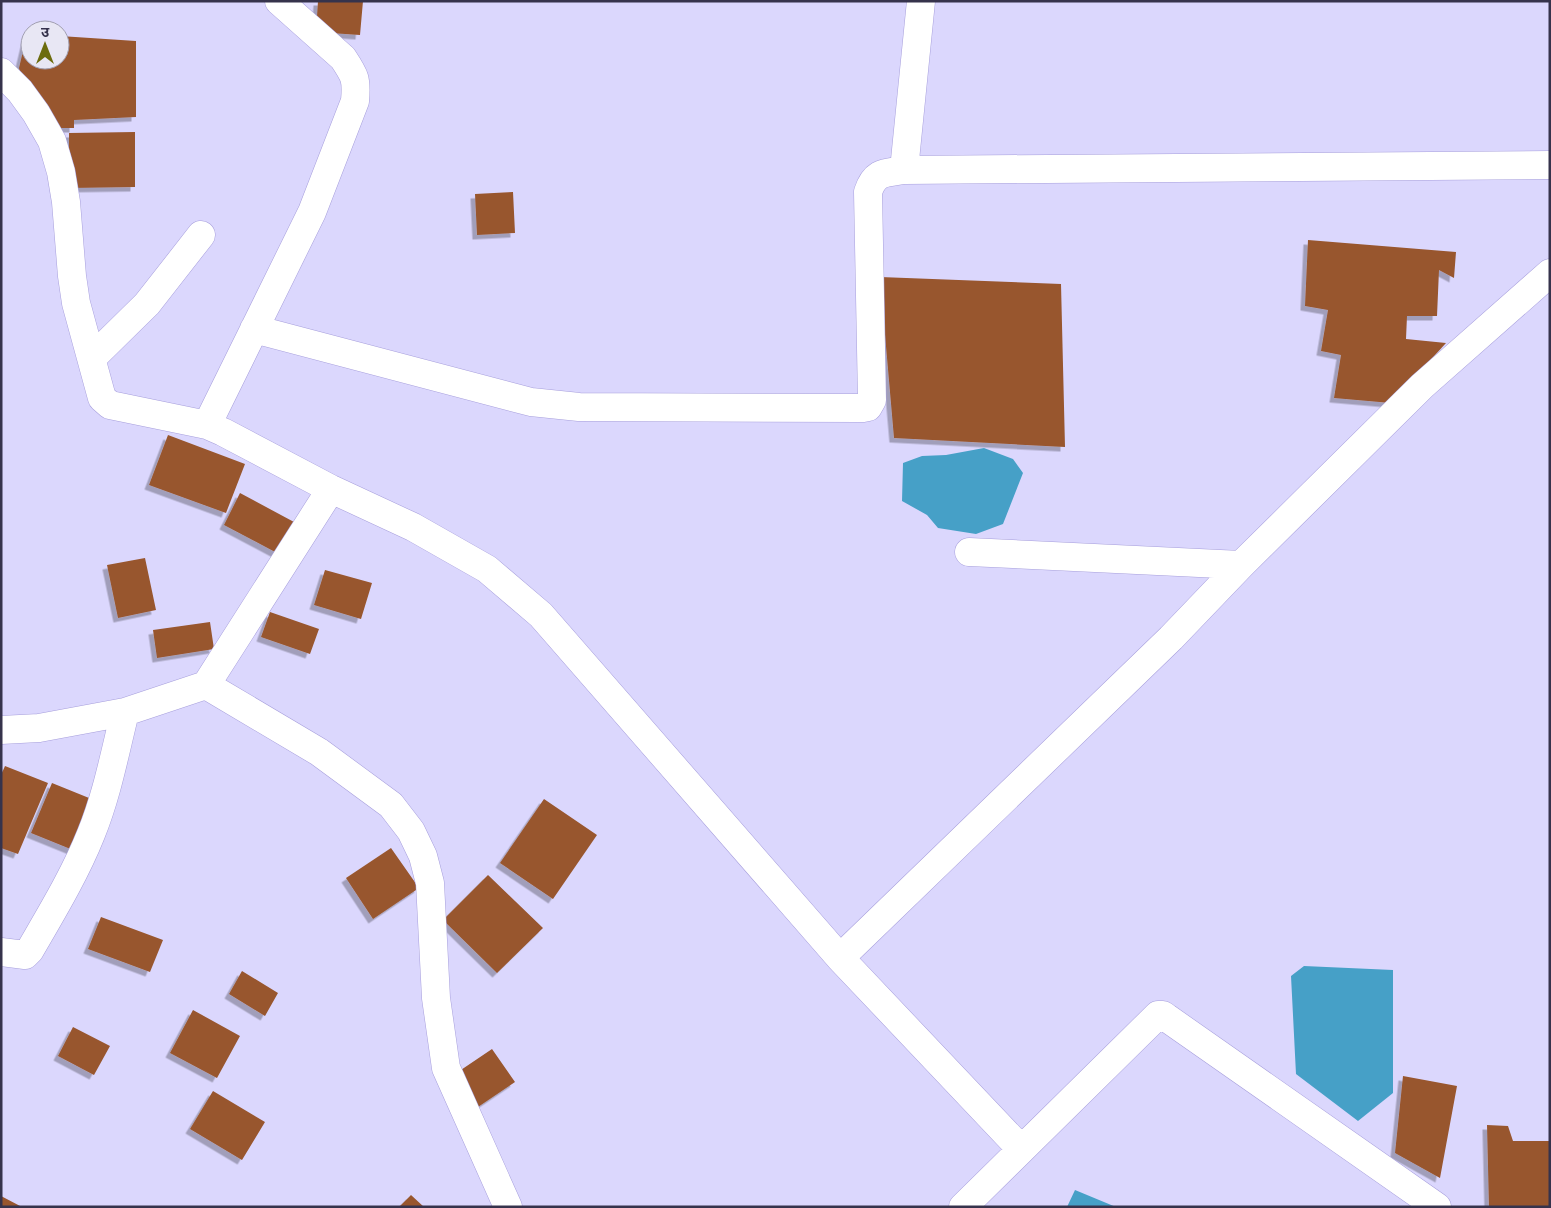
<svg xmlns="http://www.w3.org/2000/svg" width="1551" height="1208" font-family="'Exo 2','Noto Sans Devanagari',sans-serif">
  <defs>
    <filter id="shadow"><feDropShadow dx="-4.5" dy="4.5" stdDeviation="0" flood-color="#0004"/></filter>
  </defs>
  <rect width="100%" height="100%" fill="#dbd7fd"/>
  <path fill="#46a0c7" d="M984 448 1013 459 1023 473 1003 524 976 534 938 528 927 515 902 501 903 463 922 456 946 455Z
    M1304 966 1393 970V1093L1358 1121 1296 1074 1291 976Z
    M1075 1190 1116 1207H1067Z"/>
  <path fill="#98562e" filter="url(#shadow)" d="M318 1H363L360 35 316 32Z
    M27 34 30 35V60H60V36L136 41V117L74 120V128H54L23 86 19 68Z
    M135 132V187L69 188V133Z
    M513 192 515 233 477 235 475 194Z
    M1308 240 1456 252 1454 278 1439 270 1437 316H1407L1406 339 1446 343 1391 403 1334 398 1341 355 1321 351 1328 310 1305 306Z
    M880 277 1061 284 1065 447 894 438Z
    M168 435 245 464 226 513 149 485Z
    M240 493 294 522 277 553 224 525Z
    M145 558 156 610 118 618 107 565Z
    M325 570 372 583 361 619 314 605Z
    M270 612 319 629 310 654 261 637Z
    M210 622 214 649 157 658 153 630Z
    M5 766 48 783 18 854 1 848V775Z
    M52 783 94 800 73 850 31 833Z
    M544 799 597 835 553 899 500 863Z
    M391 848 419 888 373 919 346 878Z
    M488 875 543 928 497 973 443 920Z
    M101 917 163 940 150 972 88 949Z
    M242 971 278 993 265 1016 229 994Z
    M193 1010 240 1036 217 1078 170 1053Z
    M73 1027 110 1046 94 1075 58 1056Z
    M492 1049 515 1082 475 1109 452 1076Z
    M1403 1076 1457 1086 1440 1178 1395 1153Z
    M213 1091 265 1122 242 1160 190 1129Z
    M1487 1125 1508 1126 1513 1141H1550V1207H1489Z
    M411 1195 424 1207H399Z
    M1 1196 22 1207H1Z"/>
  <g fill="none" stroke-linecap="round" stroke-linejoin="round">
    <g stroke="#a79fdc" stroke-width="29">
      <path id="minor" d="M1 72 20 91 36 113 52 141 61 172 66 202 72 276 76 303 102 398 110 405 207 425 223 432 331 489 413 527 487 569 541 615 840 958 1021 1149
        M904 170 921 1
        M254 329 531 402 579 407 863 408 868 407 872 400 868 192C875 171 885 173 904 170L1550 165
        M92 358 147 304 201 235
        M207 425 312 212 355 101C357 79 355 76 343 58L279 1
        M331 489 206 685 319 752 391 805 411 831 423 856 430 883 436 998 446 1068 508 1207
        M969 552 1241 565
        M1 730 39 728 125 712 206 685
        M1 952 25 955 30 950C52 912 75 874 91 834 107 795 115 752 125 712
        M840 958 1171 638 1241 565 1422 386 1550 273
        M963 1207 1158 1015H1163L1167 1018 1437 1207"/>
    </g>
    <use href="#minor" stroke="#fff" stroke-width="28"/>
  </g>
  <rect width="1551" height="1208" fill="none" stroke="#36334c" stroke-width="5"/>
  <g transform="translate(45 45)"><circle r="24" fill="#e8e7f4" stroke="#a19fb1"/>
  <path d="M0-4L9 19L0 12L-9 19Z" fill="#6c6c0d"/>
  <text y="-8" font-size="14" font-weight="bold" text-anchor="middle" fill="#36334c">उ</text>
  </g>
</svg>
